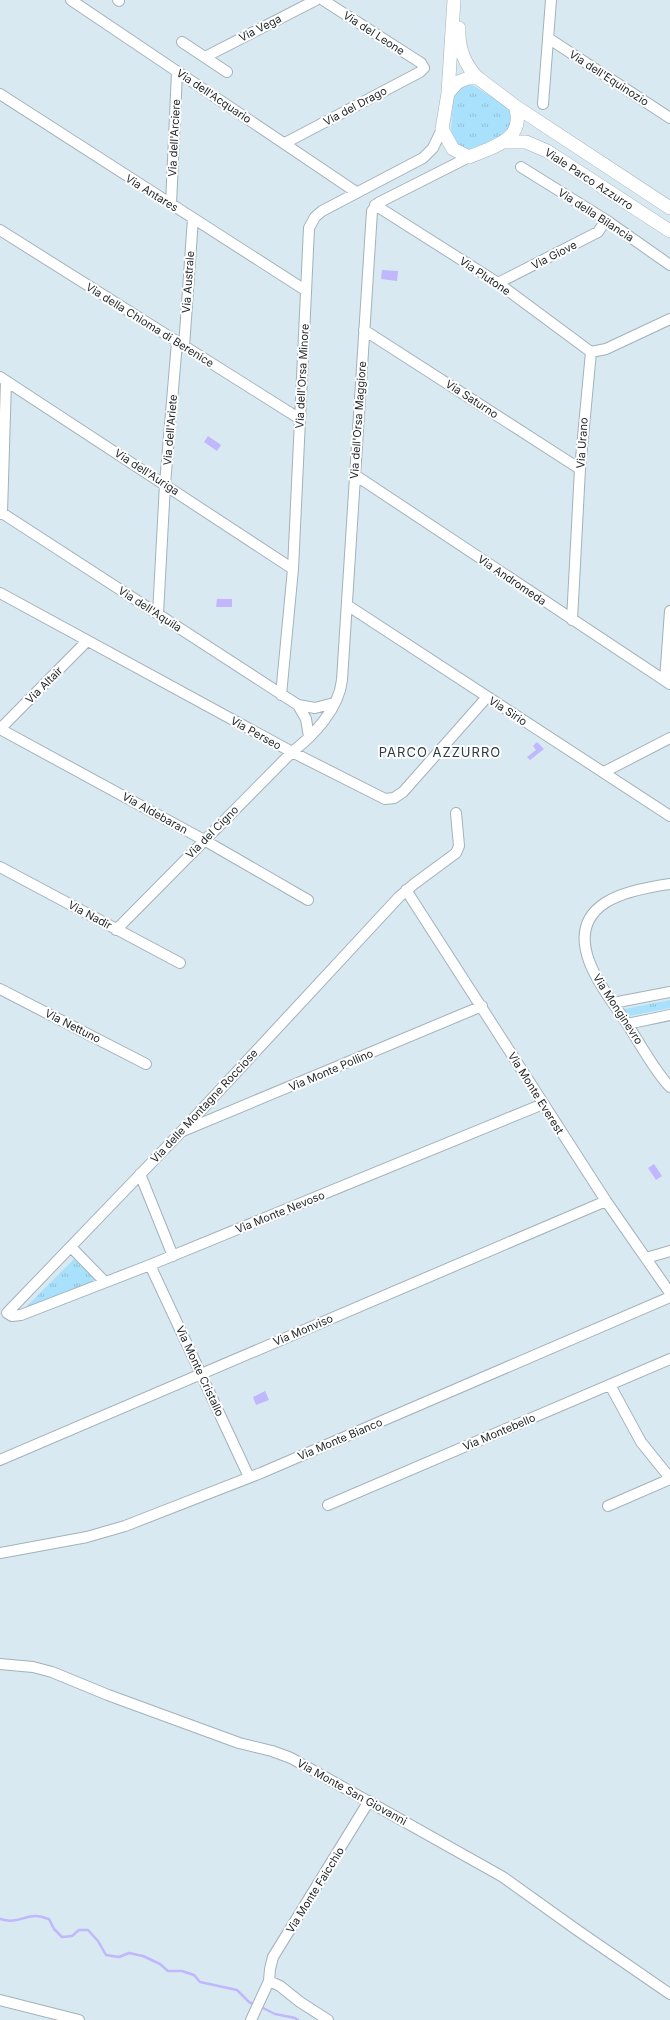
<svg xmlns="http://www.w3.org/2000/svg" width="670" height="2020" font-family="Inter,sans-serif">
  <defs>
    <pattern id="grass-tufts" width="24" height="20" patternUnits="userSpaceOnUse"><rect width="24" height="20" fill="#a9e0fc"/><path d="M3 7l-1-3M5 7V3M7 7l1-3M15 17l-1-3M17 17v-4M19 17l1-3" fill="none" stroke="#91c0d8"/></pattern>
  </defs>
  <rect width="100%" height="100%" fill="#d8e9f2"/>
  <path fill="url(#grass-tufts)" d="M471 84 508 107 514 117 506 133 471 150 458 148 451 132 453 97 464 85Z
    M670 1000V1008L629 1016 624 1009Z
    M74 1259 98 1283 23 1310Z"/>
  <path fill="#c0b7fc" d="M382 270 398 271 397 281 381 279Z
    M208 436 221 445 217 451 204 442Z
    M217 599H232V607H216Z
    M537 742 544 749 530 760 527 757 536 750 533 746Z
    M654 1164 662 1176 656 1180 648 1168Z
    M265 1391 269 1400 256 1405 253 1397Z"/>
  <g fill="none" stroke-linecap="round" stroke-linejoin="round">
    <path stroke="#c0b7fc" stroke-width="2.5" d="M0 1919C17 1924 23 1916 36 1916 40 1916 45 1918 49 1919L54 1929 62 1937 72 1936 79 1930H88L98 1941 106 1955 119 1957 129 1953 143 1956 160 1964 168 1971H182L194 1975 200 1982 237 1990 249 2002 256 2005
      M261 2007 275 2014 295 2018 298 2020"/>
    <g stroke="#a2b2bb" stroke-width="12">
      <path id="minor" d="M71 0 356 192
        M118 0 119 1
        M548 38 670 118
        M182 42 227 72
        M205 57 316 0
        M0 94 305 290
        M543 104 551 0
        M285 143 420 72 424 68 421 63 323 0
        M521 167 606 220 670 265
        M171 204 177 72
        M375 205 498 283 591 352
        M0 230 300 419
        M498 283 598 232 606 220
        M364 330 580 469
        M184 347 193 218
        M591 352 606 349 670 319
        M0 377 293 569
        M355 475 670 684
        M2 513 298 705 315 708 334 703
        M0 514 2 513 6 381
        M0 593 292 752 385 799 394 798 403 792 487 697
        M347 605 670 816
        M158 614 165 484 177 342
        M572 620 580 469 591 352
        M665 680 670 611
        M281 695 293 569 309 228 315 217 322 211 423 158 433 148 442 129
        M298 705 306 719 309 737
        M0 729 204 840 308 900
        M0 729 87 641
        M604 772 670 738
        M456 813 459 846 456 853 414 884 399 897 180 1133 7 1313 12 1316 21 1315 150 1265 543 1104
        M0 867 180 963
        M670 884C627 890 568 902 589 961 597 982 611 1000 624 1019 637 1038 654 1071 670 1087
        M406 890 606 1201 670 1293
        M116 930 292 752C313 736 339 709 342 680L372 211 378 203 469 157
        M0 989 146 1064
        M613 1003 670 992
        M627 1024 670 1015
        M183 1131 482 1006
        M140 1174 173 1256
        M71 1247 105 1282
        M646 1258 670 1251
        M150 1265 249 1477
        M610 1385 641 1442 670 1478
        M0 1460 606 1201
        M328 1505 670 1359
        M608 1506 670 1479
        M0 1553 87 1537 125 1526 261 1473 670 1297
        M0 1664 33 1667 52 1672 108 1695 239 1743 272 1751 291 1758 503 1877 577 1930 670 1994
        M269 1981 270 1969 273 1957 369 1801
        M0 2000 79 2020
        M251 2020 269 1981 280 1986 300 2002 328 2020"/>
    </g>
    <g stroke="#a2b2bb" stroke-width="14">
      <path id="tertiary" d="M459 28C458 48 464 64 478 78
        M468 78H478L515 106C527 139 493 147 469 157L453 149 442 129 448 93 458 82Z
        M448 93 454 0
        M515 106 670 208
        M504 142H526L547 151 670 231"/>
    </g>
    <use href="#minor" stroke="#fff" stroke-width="10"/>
    <use href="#tertiary" stroke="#fff" stroke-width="13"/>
  </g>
  <g text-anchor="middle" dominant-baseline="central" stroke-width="4" stroke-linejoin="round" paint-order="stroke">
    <g font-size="11" fill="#1d2326" stroke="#fff">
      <text transform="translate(260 28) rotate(-27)">Via Vega</text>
      <text transform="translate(374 33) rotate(33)">Via del Leone</text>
      <text transform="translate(609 78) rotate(33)">Via dell'Equinozio</text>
      <text transform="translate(214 96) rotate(34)">Via dell'Acquario</text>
      <text transform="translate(355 106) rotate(-28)">Via del Drago</text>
      <text transform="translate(174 138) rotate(-87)">Via dell'Arciere</text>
      <text transform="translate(589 179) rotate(33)">Viale Parco Azzurro</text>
      <text transform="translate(152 193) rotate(32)">Via Antares</text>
      <text transform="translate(596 215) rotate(33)">Via della Bilancia</text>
      <text transform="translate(554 255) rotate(-27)">Via Giove</text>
      <text transform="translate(485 276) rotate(34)">Via Plutone</text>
      <text transform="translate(188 282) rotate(-86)">Via Australe</text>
      <text transform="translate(150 325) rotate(32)">Via della Chioma di Berenice</text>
      <text transform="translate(302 376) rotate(-87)">Via dell'Orsa Minore</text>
      <text transform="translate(472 399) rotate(33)">Via Saturno</text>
      <text transform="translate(358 420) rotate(-86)">Via dell'Orsa Maggiore</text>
      <text transform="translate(170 430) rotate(-85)">Via dell'Ariete</text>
      <text transform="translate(582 443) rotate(-86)">Via Urano</text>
      <text transform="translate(147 472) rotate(33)">Via dell'Auriga</text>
      <text transform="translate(512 580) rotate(34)">Via Andromeda</text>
      <text transform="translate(150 609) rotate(33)">Via dell'Aquila</text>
      <text transform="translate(44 685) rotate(-45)">Via Altair</text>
      <text transform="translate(508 711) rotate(33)">Via Sirio</text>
      <text transform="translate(256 733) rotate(29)">Via Perseo</text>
      <text transform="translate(155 813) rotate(29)">Via Aldebaran</text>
      <text transform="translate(212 832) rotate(-45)">Via del Cigno</text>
      <text transform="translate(90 915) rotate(28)">Via Nadir</text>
      <text transform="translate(618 1009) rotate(57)">Via Monginevro</text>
      <text transform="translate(73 1026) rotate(27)">Via Nettuno</text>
      <text transform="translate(331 1070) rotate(-23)">Via Monte Pollino</text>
      <text transform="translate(536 1093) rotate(58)">Via Monte Everest</text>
      <text transform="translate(204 1106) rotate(-47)">Via delle Montagne Rocciose</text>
      <text transform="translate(280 1212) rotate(-22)">Via Monte Nevoso</text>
      <text transform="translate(303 1330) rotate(-23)">Via Monviso</text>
      <text transform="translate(200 1371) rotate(65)">Via Monte Cristallo</text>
      <text transform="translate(499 1432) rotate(-23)">Via Montebello</text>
      <text transform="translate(340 1439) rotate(-23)">Via Monte Bianco</text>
      <text transform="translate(352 1792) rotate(29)">Via Monte San Giovanni</text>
      <text transform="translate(315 1890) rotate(-58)">Via Monte Faicchio</text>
    </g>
    <g font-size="13" letter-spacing="1" fill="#2e3b42" stroke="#fff">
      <text x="440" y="752">PARCO AZZURRO</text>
    </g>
  </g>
</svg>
